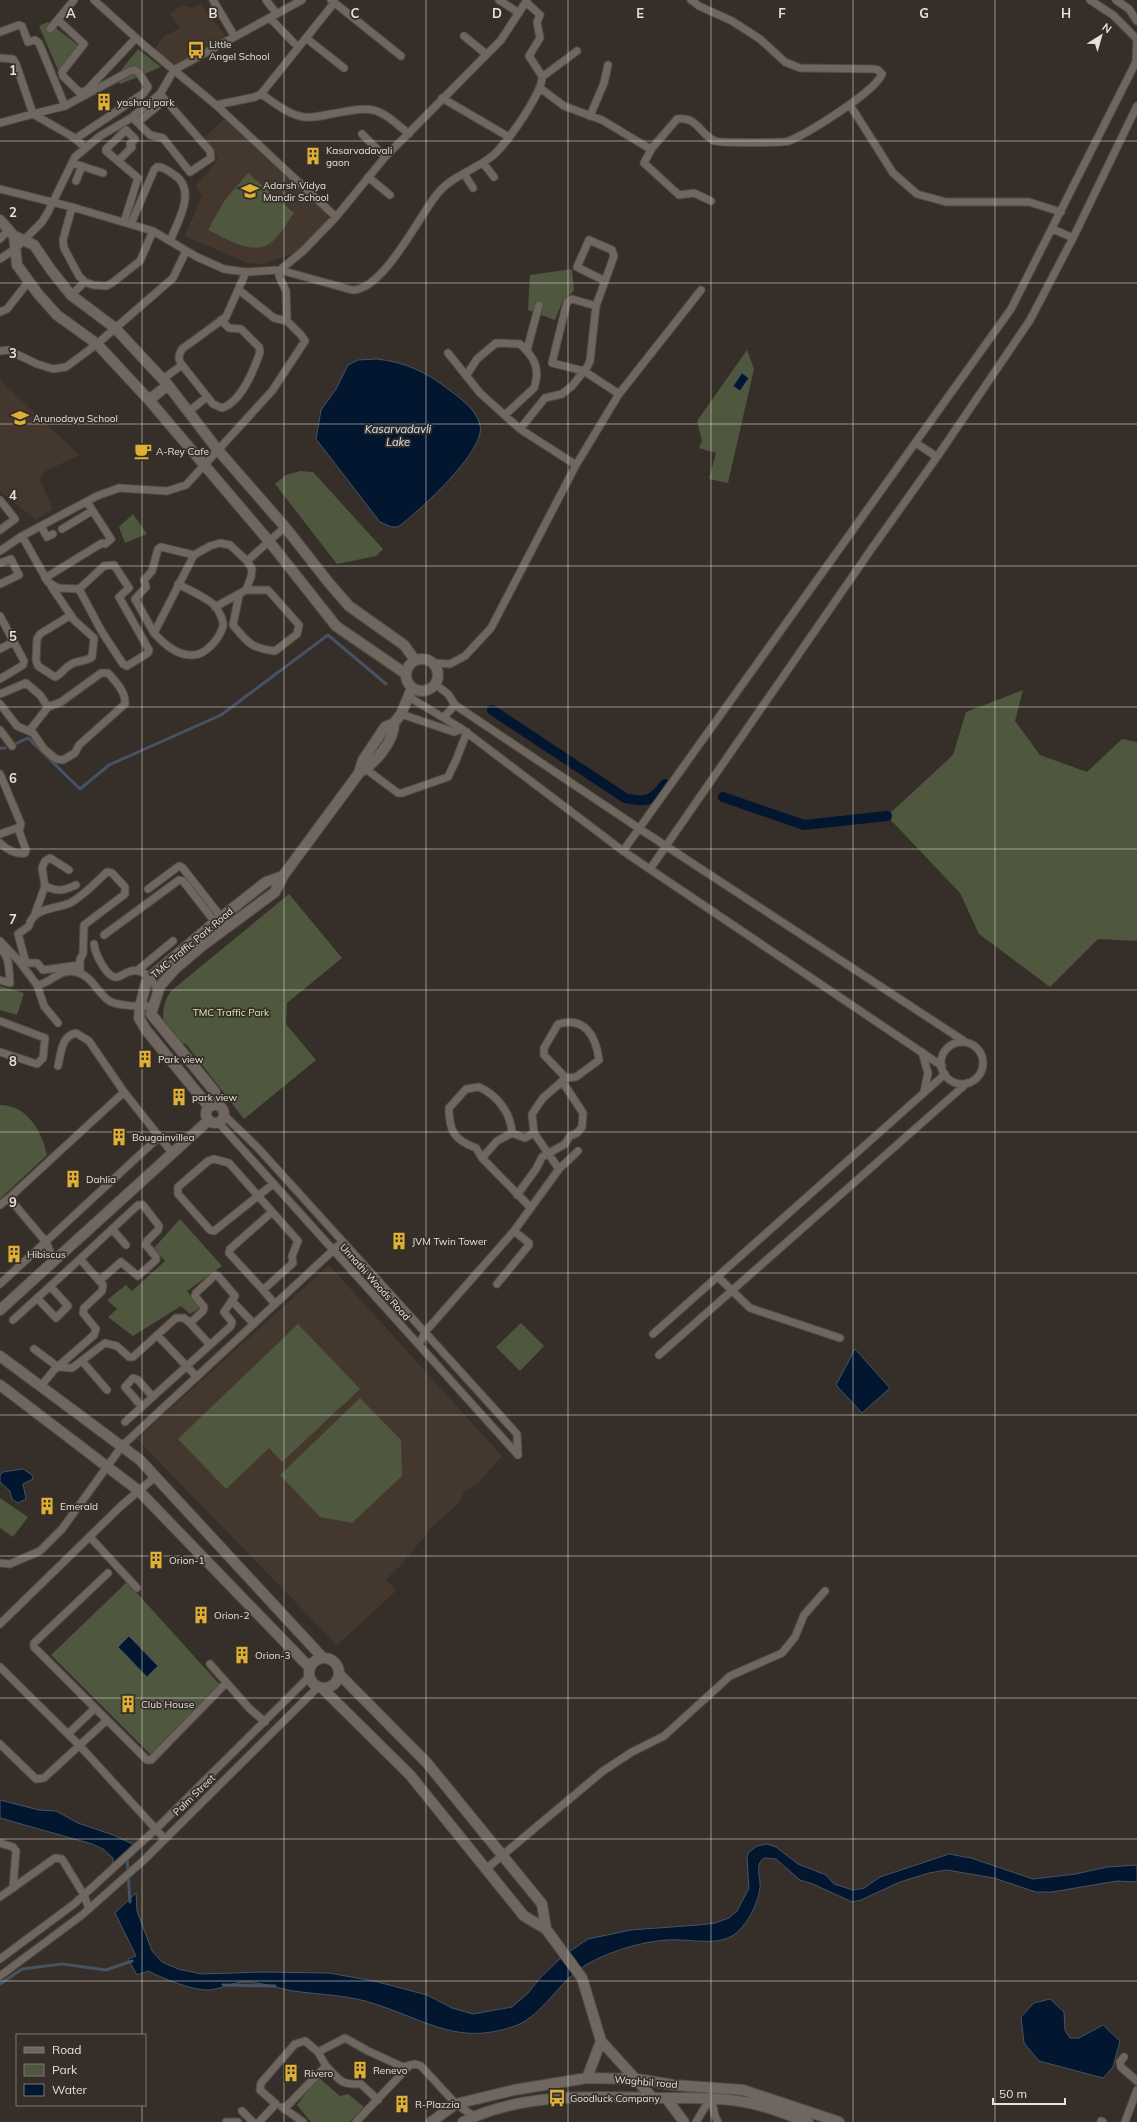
<svg xmlns="http://www.w3.org/2000/svg" width="1137" height="2122" font-family="Mulish,sans-serif">
  <rect width="100%" height="100%" fill="#362f29"/>
  <path fill="#44372d" d="M201 4 231 43 178 69 154 50 163 37 180 28 170 14 182 5 193 8Z
    M224 119 331 218 297 252 262 264 247 263 185 236 202 196 195 186 218 160 205 137Z
    M0 380 79 455 44 472 40 480 53 509 36 520 0 491Z
    M329 1265 502 1456 478 1483 464 1492 459 1503 432 1527 403 1563 386 1579 396 1591 337 1645 137 1439Z"/>
  <path fill="#4f573f" d="M48 22 83 49 61 77 39 26Z
    M138 49 161 67 121 84 114 79Z
    M248 173 294 213C288 221 283 231 276 238 257 260 228 239 208 230L224 201Z
    M572 269 574 291 563 300 555 320 528 310 530 275Z
    M747 350 754 369 728 483 709 479 716 453 699 448 702 441 697 421Z
    M300 471 313 472 383 549 376 556 337 564 275 484 286 475Z
    M133 514 147 534 125 543 119 527Z
    M1023 690 1015 721 1040 755 1087 772 1122 739 1137 742V941L1098 939 1050 987 979 934 960 893 887 816 953 755 966 712Z
    M289 894 342 958 287 1003 286 1024 316 1060 244 1119 186 1044 168 1039C162 1020 160 1008 171 991Z
    M0 986 24 993 17 1015 0 1010Z
    M0 1105C28 1105 42 1132 47 1155L0 1199Z
    M180 1219 222 1266 187 1291 200 1308 190 1314 181 1306 133 1336 108 1317 117 1309 107 1300 126 1285 132 1291 165 1261 154 1248Z
    M521 1323 544 1346 520 1371 496 1347Z
    M298 1324 360 1389 282 1462 269 1448 226 1489 178 1439Z
    M360 1398 401 1440 402 1476 352 1523 320 1517 280 1475Z
    M0 1498 28 1517 13 1537 0 1528Z
    M127 1582 221 1686 151 1755 51 1655Z
    M318 2077 340 2096 348 2094 364 2107 350 2122H311L297 2105Z"/>
  <path fill="#021630" stroke="#465364" d="M377 359C405 362 426 372 448 389 461 399 476 409 480 425 487 450 418 512 398 527H392L380 522 316 439 321 410 336 389 348 365 358 360Z
    M742 373 749 378 740 391 733 386Z
    M855 1349 890 1388 862 1413 836 1385Z
    M23 1469 32 1475 33 1479 23 1484 26 1499 18 1503 12 1499 10 1491 0 1482V1475L3 1472Z
    M129 1636 158 1666 147 1677 118 1647Z
    M0 1800 39 1810 56 1811 78 1823 113 1835 137 1846 112 1870 113 1858 103 1849 92 1844 0 1818Z
    M767 1844 776 1847 798 1864 826 1875 834 1884 853 1890 864 1888 880 1877 949 1854 971 1858 1033 1879 1076 1874 1107 1867 1137 1865V1882L1117 1881 1052 1892H1036L994 1878 947 1870 929 1873 900 1882 861 1900 852 1902 813 1884 800 1880 776 1859 764 1858C754 1865 761 1877 760 1888 758 1904 746 1928 732 1936 717 1945 695 1940 678 1940 663 1939 643 1943 629 1947 612 1952 591 1960 577 1971 555 1988 539 2019 512 2027 458 2045 427 2021 378 2005 351 1995 322 1995 293 1991 278 1988 263 1983 248 1982 234 1981 222 1989 209 1990 193 1991 162 1978 148 1971L137 1975 128 1959 136 1956 115 1913 136 1893 137 1911 152 1951 162 1962 178 1969 201 1974 263 1972 329 1973 374 1981 427 1995 452 2008 473 2014 512 2007 528 1993 541 1977 563 1956 588 1939 631 1930 698 1925 715 1923 729 1918 737 1911 749 1888 747 1857 749 1852 757 1846Z
    M1050 1999 1064 2012 1065 2030 1070 2038H1079L1103 2025 1120 2041 1113 2067 1103 2078 1039 2061 1024 2043 1021 2017 1034 2003Z"/>
  <g fill="none" stroke-linecap="round" stroke-linejoin="round">
    <path stroke="#465364" stroke-width="3" d="M15 744 28 738 80 789 109 765 221 715 328 635 386 684
      M0 748H5
      M127 1857 130 1902
      M0 1984 22 1969 62 1964 106 1970 132 1961
      M223 1985 275 1986"/>
    <path stroke="#021630" stroke-width="10" d="M492 710 625 798C646 803 652 801 665 784
      M723 797 804 825 887 816"/>
    <g stroke="#514c46" stroke-width="9">
      <path id="street" d="M94 0 145 46 216 105 336 217
        M213 0 235 37
        M266 0 277 14
        M331 0 401 56
        M499 0 519 13
        M691 0 699 6 732 21 760 39 785 62 800 68 874 69 878 70 882 74C875 92 808 133 789 141 785 143 719 143 715 141 700 135 698 116 677 119L652 148 644 163 679 195 694 193 711 201
        M1116 0 1129 9 1137 21
        M270 18 294 43
        M58 20 84 44 62 72 63 76 80 93 87 90 136 38
        M50 29 74 0
        M0 32 19 25 22 26 28 42 35 40 39 43 65 106 33 114 16 64 13 59 0 58
        M464 36 486 54
        M306 38 344 68
        M542 77 577 51
        M540 88 564 106 602 120 647 147 652 148
        M261 94C274 102 288 115 304 117 313 118 322 116 331 114 375 106 375 105 409 134
        M442 98 509 137
        M216 105 255 97 261 94 334 3
        M850 105 893 173 917 194 946 202H1029L1061 212
        M65 106 130 71 135 70 139 73 148 87 144 93 75 139
        M590 116 604 83 608 65
        M132 117 150 135 163 138 190 172 211 158 210 151 160 94
        M138 122 165 100
        M0 123 33 114 73 137 85 147
        M362 134 385 157
        M118 161 132 147 130 144 135 139 126 130 106 149V151L138 178 124 222
        M72 163 103 173
        M483 163 494 177
        M465 175 473 188
        M368 177 390 195
        M76 181 82 166
        M0 189 72 207 153 231 197 257 224 269 246 272 280 270 352 290C384 290 418 217 438 193 451 177 474 170 491 157 504 148 544 91 542 76L529 56 540 38 537 22 540 15 526 2
        M72 207 63 240 64 248 79 276 85 282 93 285 106 286 112 283 140 261 153 231
        M131 224 154 170 157 167C163 166 168 171 173 174 198 189 178 221 170 241
        M1053 229 1073 238
        M0 239 9 229
        M0 259 15 249 42 222 48 212 75 157 100 136 131 118 160 94 174 70 302 0
        M280 270 303 251 336 217 385 157 501 40 527 0
        M280 270 279 276 286 291 287 321
        M71 295 85 282
        M596 306 572 299 567 302 552 363 584 371 619 394
        M0 312 7 309 29 281
        M221 320 229 328 241 329 259 347 260 352C254 370 241 402 222 408L213 404 182 365C178 359 178 356 182 349L226 317 246 272
        M527 350 539 305
        M0 351 8 350 37 364 53 369 66 367 97 344 173 278 186 251
        M448 353 480 393 520 429 576 465
        M466 376 477 359 496 343 520 344C534 357 541 368 534 388L505 415
        M163 379 182 365
        M188 412 207 397
        M520 429 545 398 562 394 572 386 587 367 590 361 596 306 614 256 612 250 589 240 577 267 605 281
        M916 443 937 457
        M0 500 15 519 0 530
        M41 526 47 537 53 534
        M62 529 92 511
        M22 536 48 582 58 588 79 589 102 632 123 664 127 666 148 653 149 650 119 597 129 588 114 565 104 566 79 589
        M0 551 22 536 97 496 119 488 167 491 186 485 272 391 305 341 301 335 287 321 274 318 239 290
        M247 561 285 527
        M0 563 11 559 19 575 0 584
        M45 578 102 543 105 544 111 539 87 502
        M178 584C189 590 203 596 213 604 218 608 224 621 223 626 220 638 206 655 193 655 177 656 164 644 154 633L194 555 210 546 220 543 230 545 247 561 252 569 251 577 246 590
        M51 586 74 620 94 638 92 657C85 662 77 660 70 665 64 668 62 674 55 677L38 666 36 660 37 639 40 634 71 615
        M215 607 246 590H268L299 625 297 634 275 651C251 648 248 643 233 625L239 595
        M0 616 24 661 23 665 0 679
        M154 633 135 599 146 587 144 580 152 571 158 549 161 547 194 555
        M0 649 13 642
        M433 663 450 664 465 656 491 628 576 465 619 394 701 290
        M435 684 448 694 455 705 640 829 964 1041
        M0 694 26 683 40 695 48 707 61 702 101 673H108C116 682 126 692 125 704L79 745 75 753 63 760 56 759 44 749 33 733 17 726 0 704
        M409 697 462 729 623 851 942 1066
        M401 714 454 732 462 729
        M444 717 455 705
        M0 730 12 746
        M30 730 48 707
        M458 755 467 732
        M363 767 398 793H402L448 777 457 758
        M0 774 21 824 19 831 26 850 25 853C16 855 6 849 0 843
        M0 834 20 827
        M623 851 1011 309 1136 62 1137 39 1113 15 1090 0
        M650 869 870 551 937 457 1030 320 1073 238 1137 106
        M45 886C58 892 63 891 76 885
        M148 889 179 866 182 867 229 927
        M35 914 45 886 42 868 45 861 50 858 69 870
        M104 935 179 880 183 881 222 931
        M0 941 19 961 37 985C51 984 58 968 76 972 91 975 97 992 108 1000 115 1006 143 1007 152 1006
        M94 944C95 953 107 980 118 977 125 974 130 969 138 971 147 972 153 983 158 990
        M0 949C10 955 9 973 10 983L0 980
        M80 965 43 970 37 963H28L25 960 18 934 29 926C32 908 56 909 70 903 83 896 96 882 107 872L112 873 125 887V894L84 925 83 954 80 959V973
        M138 970 173 941
        M37 985 44 1006 58 1023
        M0 1021 45 1038 43 1058 37 1064 0 1052
        M941 1063a21 21 0 1 1 42 0a21 21 0 1 1-42 0Z
        M922 1052 928 1073 924 1092
        M58 1066C61 1054 61 1036 76 1033L89 1041 124 1092 173 1154
        M224 1115 258 1148 517 1434 518 1455
        M218 1122 518 1455
        M482 1158 497 1141 512 1133
        M559 1169 534 1133 532 1114 543 1098 566 1078 544 1055V1048L558 1024C585 1016 596 1036 599 1060L576 1077 566 1078
        M517 1195 536 1169 542 1157 565 1144 570 1136 577 1133 582 1127 583 1113 562 1081
        M9 1198 124 1092
        M0 1205 9 1198 46 1242 54 1261
        M530 1207 482 1158 476 1148C454 1140 449 1131 449 1108L466 1089 479 1087C497 1095 511 1113 512 1133L525 1138 534 1133
        M272 1212 230 1249 229 1253 263 1290 293 1263 292 1256 298 1241 229 1163 214 1159 208 1161 178 1187V1194L210 1230 214 1231C234 1215 253 1200 273 1184
        M112 1229 126 1245
        M719 1278 750 1308 840 1338
        M0 1284 159 1137
        M497 1284 529 1245V1243L514 1231
        M263 1290 275 1304
        M37 1298 56 1318 68 1306 50 1286
        M232 1301 254 1324
        M13 1320 80 1259
        M190 1323 210 1345
        M653 1334 945 1074
        M157 1335 197 1377
        M419 1345 425 1332 514 1231 559 1169 578 1151
        M34 1349 58 1367 72 1368 105 1343 117 1346 129 1357H133L176 1318H184L190 1323 203 1311 204 1307 195 1296 196 1293 215 1275 218 1276 235 1296 224 1312 232 1322 231 1326 125 1422
        M659 1355 967 1083
        M82 1361 107 1390
        M41 1386 54 1370 94 1335 96 1329 83 1313 84 1308 102 1291 103 1285 80 1259 138 1205H143L159 1226 158 1230 147 1241 146 1245 156 1257V1260L138 1276 121 1262 99 1281
        M142 1407 125 1387 133 1378 138 1380 153 1397
        M90 1537 137 1588
        M0 1563 10 1564 40 1551 62 1529 122 1446 342 1242
        M108 1573 34 1643V1647L147 1760H151L226 1683
        M0 1624 121 1506 155 1477
        M210 1664 249 1708 265 1722
        M0 1667 80 1746 164 1838
        M68 1734 95 1708
        M0 1744 36 1779 44 1778 107 1720
        M0 1843 13 1847 16 1851 13 1888
        M486 1869 603 1771 632 1752 664 1736 730 1676 782 1653 795 1637 804 1615 825 1591
        M0 1897 55 1858 62 1859 84 1895 89 1909
        M0 1959 74 1904 156 1829 309 1677
        M0 1976 82 1915 144 1860 318 1687
        M1124 2057 1120 2062 1121 2067 1137 2081
        M326 2066C340 2080 340 2085 361 2084L378 2100
        M711 2096 715 2116 718 2122
        M282 2107 303 2122
        M284 2109 326 2066 318 2052
        M242 2111 253 2122
        M1101 2121 1103 2122
        M226 2122H238
        M259 2122 276 2104 260 2090 261 2083 295 2044 305 2041 318 2052 345 2038 368 2051 403 2067 415 2064 421 2066 456 2104 475 2117
        M356 2122 410 2065
        M696 2122 711 2097
        M1125 2122 1137 2090"/>
    </g>
    <g stroke="#514c46" stroke-width="12">
      <path id="secondary" d="M0 220 14 236 17 265 39 295 57 315 97 344 149 400 268 540 336 626 406 674
        M14 236 34 245 51 270 71 295 115 328 168 385 217 449 285 527 329 583 349 606 404 645 415 660
        M149 400 168 385
        M406 675a16 16 0 1 1 32 0a16 16 0 1 1-32 0Z
        M359 773C375 763 394 742 394 723
        M218 1105 215 1092 151 1014 160 986 175 969 202 946 275 892 283 876 359 773 363 760 385 727 394 723 401 714 412 688
        M206 1114a9 9 0 1 1 18 0a9 9 0 1 1-18 0Z
        M209 1107 146 1030 139 1018 140 1007 146 983 149 978 215 922 266 882 283 876
        M0 1310 209 1120
        M0 1356 140 1460 323 1658
        M0 1385 139 1491 310 1668
        M309 1673a15 15 0 1 1 30 0a15 15 0 1 1-30 0Z
        M339 1674 427 1763 542 1904 546 1929
        M322 1688 410 1775 524 1916 546 1929 582 1978 601 2041 652 2097
        M587 2078 601 2041
        M666 2098 684 2122
        M431 2122 456 2104 514 2090 587 2078 637 2079 674 2085 743 2090 839 2122
        M463 2122C525 2091 598 2097 666 2098 690 2098 714 2097 738 2101 762 2104 785 2114 808 2122"/>
    </g>
    <use href="#street" stroke="#6f6660" stroke-width="7"/>
    <use href="#secondary" stroke="#6f6660" stroke-width="10"/>
  </g>
  <path fill="none" stroke="#e6e1dd" stroke-width="1" stroke-opacity="0.55" d="M142 0V2035M284 0V2122M426 0V2122M568 0V2122M711 0V2122M853 0V2122M995 0V2122M0 141H1137M0 283H1137M0 424H1137M0 566H1137M0 707H1137M0 849H1137M0 990H1137M0 1132H1137M0 1273H1137M0 1415H1137M0 1556H1137M0 1698H1137M0 1839H1137M0 1981H1137M142 2105V2122"/>
  <defs>
    <g id="bus-bare" transform="scale(1.38)"><path d="M-5-6H5V4H4V6H2V4H-2V6H-4V4H-5ZM-3.5-4V0h7V-4ZM-3.5 1.2v1.5H-2V1.2ZM2 1.2v1.5H3.5V1.2Z" fill="#e0b034" stroke="#362f29" stroke-width="2.5" paint-order="stroke"/></g>
    <g id="building-bare" transform="scale(1.38)"><path d="M-4-6H4V6H1V3H-1V6H-4ZM-2.5-4.3h1.7v1.8h-1.7ZM.8-4.3h1.7v1.8H.8ZM-2.5-1h1.7V.8h-1.7ZM.8-1h1.7V.8H.8Z" fill="#e0b034" stroke="#362f29" stroke-width="2.5" paint-order="stroke"/></g>
    <g id="school-bare" transform="scale(1.38)"><path d="M0-5L7-2L0 1L-7-2ZM-4 1L0 2.5L4 1V4Q0 6-4 4Z" fill="#e0b034" stroke="#362f29" stroke-width="2.5" paint-order="stroke"/></g>
    <g id="cafe-bare" transform="scale(1.38)"><path d="M-5.5-4.5H6V0H3Q3 3.5 0 3.5H-2.5Q-5.5 3.5-5.5 0ZM3-3.2v2h1.7v-2ZM-6 4.5H4V6H-6Z" fill="#e0b034" stroke="#362f29" stroke-width="2.5" paint-order="stroke"/></g>
  </defs>
  <g fill-rule="evenodd">
    <use href="#bus-bare" x="196" y="50"/>
    <use href="#building-bare" x="104" y="102"/>
    <use href="#building-bare" x="313" y="156"/>
    <use href="#school-bare" x="250" y="191"/>
    <use href="#school-bare" x="20" y="418"/>
    <use href="#cafe-bare" x="143" y="451"/>
    <use href="#building-bare" x="145" y="1059"/>
    <use href="#building-bare" x="179" y="1097"/>
    <use href="#building-bare" x="119" y="1137"/>
    <use href="#building-bare" x="73" y="1179"/>
    <use href="#building-bare" x="399" y="1241"/>
    <use href="#building-bare" x="14" y="1254"/>
    <use href="#building-bare" x="47" y="1506"/>
    <use href="#building-bare" x="156" y="1560"/>
    <use href="#building-bare" x="201" y="1615"/>
    <use href="#building-bare" x="242" y="1655"/>
    <use href="#building-bare" x="128" y="1704"/>
    <use href="#building-bare" x="360" y="2070"/>
    <use href="#building-bare" x="291" y="2073"/>
    <use href="#bus-bare" x="557" y="2098"/>
    <use href="#building-bare" x="402" y="2104"/>
  </g>
  <g text-anchor="middle" dominant-baseline="central" stroke-width="3.5" stroke-linejoin="round" paint-order="stroke">
    <g font-size="10" fill="#e6e1dd" stroke="#362f29" text-anchor="start">
      <text x="209" y="44">Little<tspan x="209" dy="12">Angel School</tspan></text>
      <text x="117" y="102">yashraj park</text>
      <text x="326" y="150">Kasarvadavali<tspan x="326" dy="12">gaon</tspan></text>
      <text x="263" y="185">Adarsh Vidya<tspan x="263" dy="12">Mandir School</tspan></text>
      <text x="33" y="418">Arunodaya School</text>
      <text x="156" y="451">A-Rey Cafe</text>
      <text x="158" y="1059">Park view</text>
      <text x="192" y="1097">park view</text>
      <text x="132" y="1137">Bougainvillea</text>
      <text x="86" y="1179">Dahlia</text>
      <text x="412" y="1241">JVM Twin Tower</text>
      <text x="27" y="1254">Hibiscus</text>
      <text x="60" y="1506">Emerald</text>
      <text x="169" y="1560">Orion-1</text>
      <text x="214" y="1615">Orion-2</text>
      <text x="255" y="1655">Orion-3</text>
      <text x="141" y="1704">Club House</text>
      <text x="373" y="2070">Renevo</text>
      <text x="304" y="2073">Rivero</text>
      <text x="570" y="2098">Goodluck Company</text>
      <text x="415" y="2104">R-Plazzia</text>
    </g>
    <g font-size="10" fill="#e6e1dd" stroke="#362f29">
      <text transform="translate(192 943) rotate(-40)">TMC Traffic Park Road</text>
      <text transform="translate(375 1282) rotate(48)">Unnathi Woods Road</text>
      <text transform="translate(194 1795) rotate(-44)">Palm Street</text>
      <text transform="translate(646 2082) rotate(5)">Waghbil road</text>
    </g>
    <g font-size="10" fill="#d5eba8" stroke="#362f29">
      <text x="231" y="1012">TMC Traffic Park</text>
    </g>
    <g font-size="11" font-style="italic" fill="#d3e5fb" stroke="#362f29">
      <text x="398" y="429">Kasarvadavli<tspan x="398" dy="13">Lake</tspan></text>
    </g>
  </g>
  <g font-size="13" text-anchor="middle" font-weight="bold" fill="#e6e1dd" stroke="#362f29" stroke-width="3.5" stroke-linejoin="round" paint-order="stroke">
    <text x="71" y="18">A</text>
    <text x="213" y="18">B</text>
    <text x="355" y="18">C</text>
    <text x="497" y="18">D</text>
    <text x="640" y="18">E</text>
    <text x="782" y="18">F</text>
    <text x="924" y="18">G</text>
    <text x="1066" y="18">H</text>
    <text x="13" y="75">1</text>
    <text x="13" y="217">2</text>
    <text x="13" y="358">3</text>
    <text x="13" y="500">4</text>
    <text x="13" y="641">5</text>
    <text x="13" y="783">6</text>
    <text x="13" y="924">7</text>
    <text x="13" y="1066">8</text>
    <text x="13" y="1207">9</text>
  </g>
  <rect x="16" y="2034" width="130" height="72" fill="#362f29" stroke="#7c7671"/>
  <rect x="24" y="2047" width="20" height="6" fill="#6f6660" stroke="#7c7671"/>
  <text x="52" y="2054" font-size="12" fill="#e6e1dd">Road</text>
  <rect x="24" y="2064" width="20" height="12" fill="#4f573f" stroke="#7c7671"/>
  <text x="52" y="2074" font-size="12" fill="#e6e1dd">Park</text>
  <rect x="24" y="2084" width="20" height="12" fill="#021630" stroke="#7c7671"/>
  <text x="52" y="2094" font-size="12" fill="#e6e1dd">Water</text>
  <g transform="translate(1101 36) rotate(37)" stroke="#362f29" stroke-width="3" paint-order="stroke">
  <path d="M0-3L7 15L0 10L-7 15Z" fill="#e6e1dd"/>
  <text y="-6" font-size="11" font-weight="bold" text-anchor="middle" fill="#e6e1dd">N</text>
  </g>
  <path d="M993 2098v6h72v-6" fill="none" stroke="#e6e1dd" stroke-width="2"/>
  <text x="999" y="2098" font-size="12" fill="#e6e1dd" stroke="#362f29" stroke-width="3" paint-order="stroke">50 m</text>
</svg>
